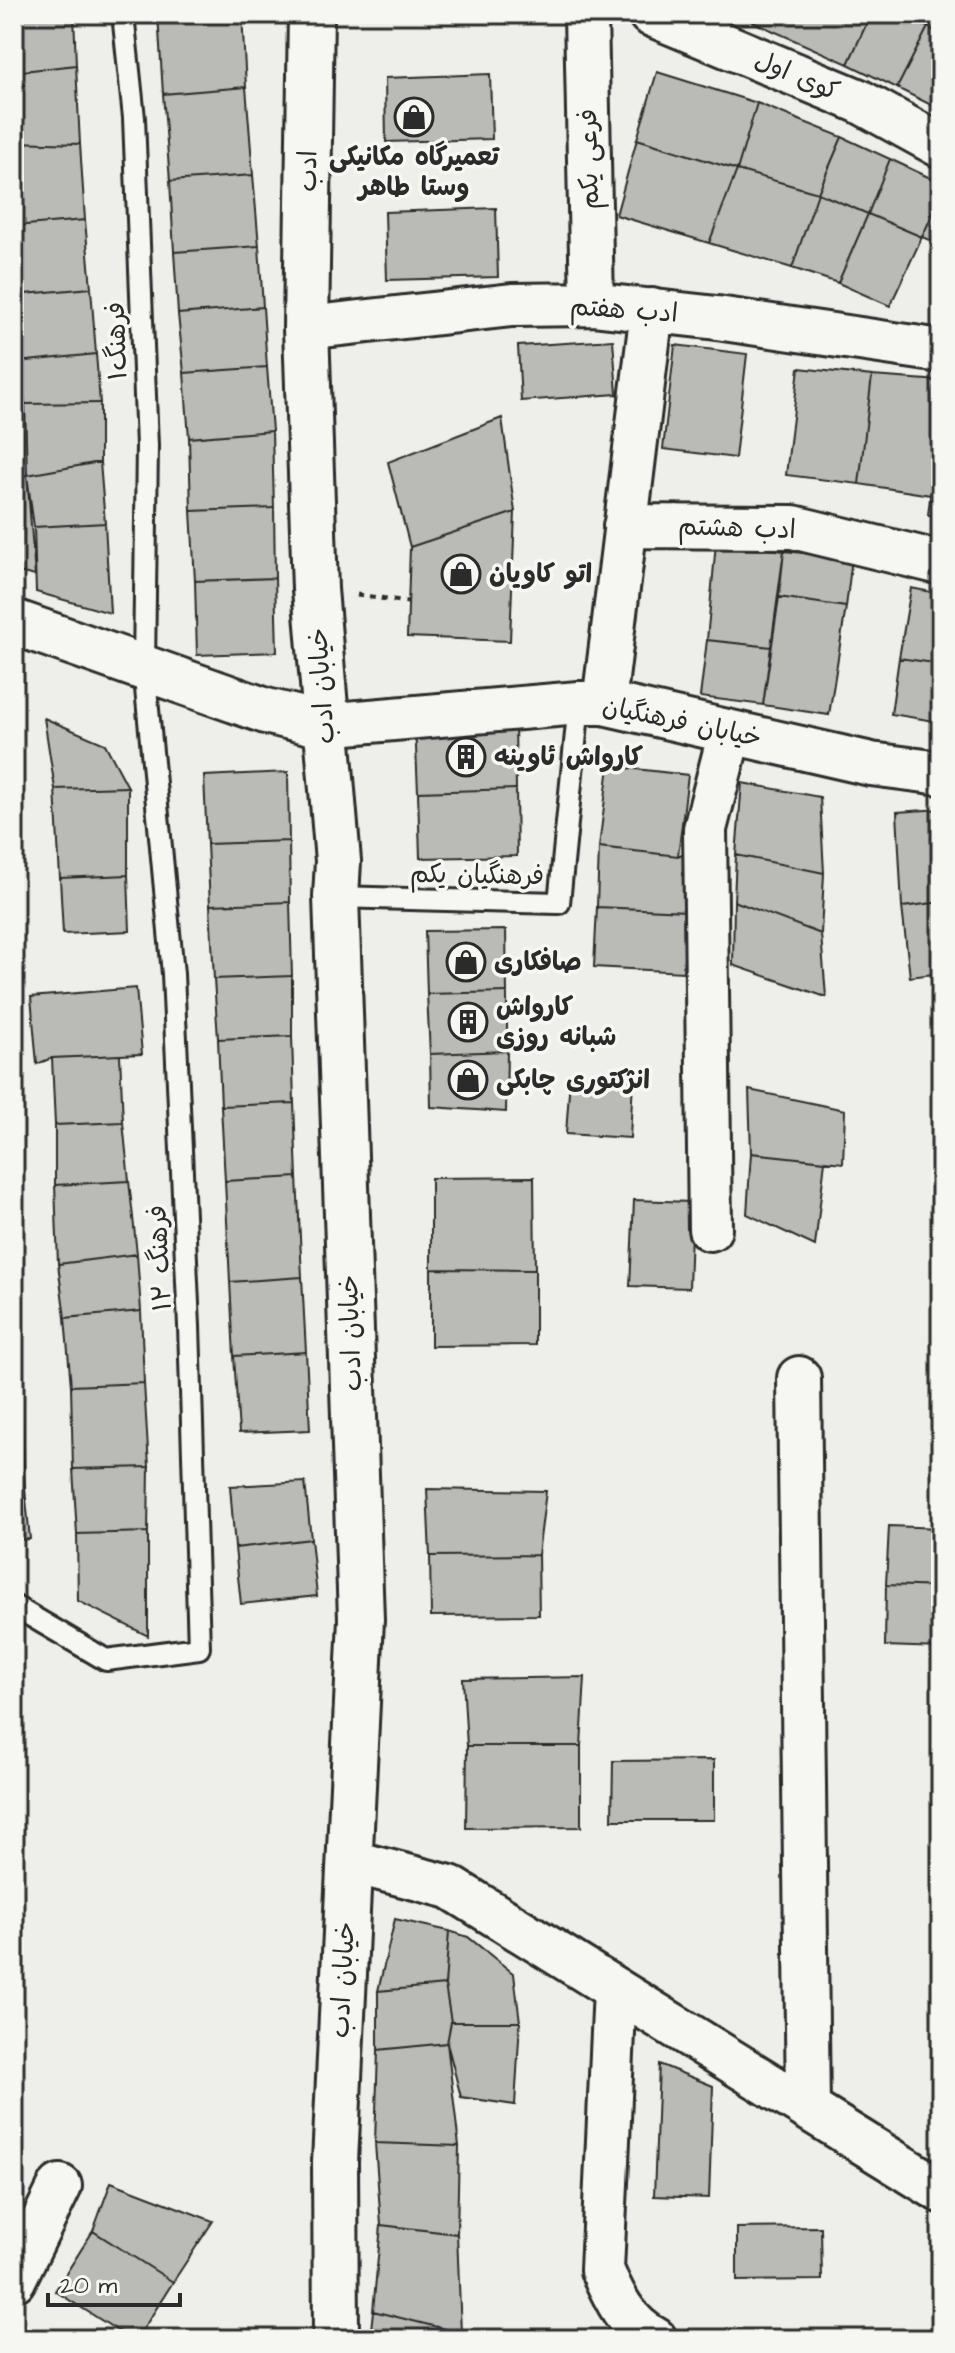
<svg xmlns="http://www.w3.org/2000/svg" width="955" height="2353" font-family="'Architects Daughter','Playpen Sans Arabic',sans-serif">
  <rect width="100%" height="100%" fill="#eeeeea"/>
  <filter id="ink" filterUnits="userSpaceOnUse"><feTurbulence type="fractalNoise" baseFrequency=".0125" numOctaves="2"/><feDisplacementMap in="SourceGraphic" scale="16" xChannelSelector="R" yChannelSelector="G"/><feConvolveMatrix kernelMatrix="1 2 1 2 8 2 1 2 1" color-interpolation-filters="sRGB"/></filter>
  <g filter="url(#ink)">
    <path fill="#babab7" stroke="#2b2b2b" stroke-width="2" d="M31 14H74L76 65 14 72V18Z
      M158 14H242L246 87 163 94Z
      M735 14H871L848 64Z
      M871 14H897L928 27 897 88 848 64Z
      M897 14H935L928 27Z
      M935 14H941V35L928 27Z
      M928 27 941 35V110L897 88Z
      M76 65 80 144 14 142V72Z
      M657 72 757 103 737 170 637 139Z
      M490 74 492 139 386 142 385 78Z
      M246 87 253 175 170 181 163 94Z
      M757 103 842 137 818 193 737 170Z
      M842 137 890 159 868 214 818 193Z
      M637 139 737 170 709 243 616 215Z
      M14 142 80 144 85 220 14 226Z
      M890 159 941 183V196L922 237 868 214Z
      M737 170 818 193 792 268 709 243Z
      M253 175 259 246 174 252 170 181Z
      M818 193 868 214 838 283 792 268Z
      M941 196V245L922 237Z
      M496 208 498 277 387 280 385 212Z
      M868 214 922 237 890 306 838 283Z
      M85 220 91 288 14 295V226Z
      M259 246 263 307 178 314 174 252Z
      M91 288 96 354 18 362 14 295Z
      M263 307 267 367 184 373 178 314Z
      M14 335 25 404 14 405Z
      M613 340 617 394 521 401 518 346Z
      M675 345 747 354 735 458 663 449Z
      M96 354 100 403 25 404 18 362Z
      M267 367 272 431 189 438 184 373Z
      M799 368 872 376 859 484 786 475Z
      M872 376 941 381V410L931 495 859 484Z
      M100 403V462L27 475 25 404Z
      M25 404 27 475 14 476V405Z
      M941 410V452L936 451Z
      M502 418 515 512 410 547 388 462Z
      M272 431 274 508 191 511 189 438Z
      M936 451 941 452V517L928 515Z
      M100 462 105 523 34 527 27 475Z
      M27 475 35 576 14 571V476Z
      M274 508 275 578 195 581 191 511Z
      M515 512 510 641 407 637 410 547Z
      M105 523 110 613 36 592 34 527Z
      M716 543 784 551 771 647 707 640Z
      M784 551 852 558 846 607 779 597Z
      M275 578 277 652 197 655 195 581Z
      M911 588 941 594V664L899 658Z
      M779 597 846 607 829 715 763 705Z
      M707 640 771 647 763 705 700 697Z
      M899 658 941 664V722L891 714Z
      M44 718 105 744 128 787 55 789Z
      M515 720 516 789 418 792 415 725Z
      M609 766 688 775 678 856 599 847Z
      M288 772 289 841 207 844 204 776Z
      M742 783 820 797 824 873 736 855Z
      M128 787V875L60 878 55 789Z
      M516 789 517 856 420 858 418 792Z
      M941 809V902L902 907 897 812Z
      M289 841 290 902 210 905 207 844Z
      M599 847 678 856 690 850 687 911 597 907Z
      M736 855 824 873 821 934 734 901Z
      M128 875 130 931 63 934 60 878Z
      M734 901 821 934 826 997 733 965Z
      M290 902 292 976 214 979 210 905Z
      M941 902V973L910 977 902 907Z
      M597 907 687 911 683 972 594 967Z
      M506 930 507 992 427 994 425 931Z
      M292 976V1036L218 1039 214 979Z
      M136 988 142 1054 52 1058 37 1064 31 997Z
      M507 992V1051L430 1054 427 994Z
      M292 1036 294 1103 221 1106 218 1039Z
      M507 1051 506 1112 431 1107 430 1054Z
      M120 1055 123 1122 55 1125 52 1058Z
      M570 1077 633 1080 630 1138 566 1134Z
      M749 1090 845 1110 843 1163 751 1153Z
      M294 1103 297 1177 225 1181 221 1106Z
      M123 1122 129 1181 55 1185V1125Z
      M751 1153 825 1161 815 1246 747 1214Z
      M297 1177 302 1277 230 1282 225 1181Z
      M534 1177 535 1270 431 1269V1178Z
      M129 1181 137 1254 58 1264 55 1185Z
      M634 1200 692 1202 689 1288 630 1286Z
      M15 1205 18 1272 14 1273V1205Z
      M137 1254 141 1311 65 1318 58 1264Z
      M431 1269 535 1270V1345L431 1346Z
      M18 1272 22 1329H14V1273Z
      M302 1277 306 1352 234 1356 230 1282Z
      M141 1311 144 1383 71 1386 65 1318Z
      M14 1329H22L21 1400 14 1401Z
      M306 1352 310 1430 239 1433 234 1356Z
      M144 1383 149 1467 73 1469 71 1386Z
      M21 1400 25 1489 14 1490V1401Z
      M149 1467 148 1532 77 1534 73 1469Z
      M305 1482 311 1539 235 1548 230 1486Z
      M25 1489 30 1539 14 1540V1490Z
      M427 1489 546 1491 538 1555 430 1556Z
      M889 1526 941 1528V1587L886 1585Z
      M148 1532V1636L78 1601 77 1534Z
      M311 1539 317 1596 241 1604 235 1548Z
      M538 1555 539 1615 431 1616 430 1556Z
      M886 1585 941 1587V1648L885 1646Z
      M585 1677 581 1746H467L463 1679Z
      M467 1746H581V1827L466 1828Z
      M714 1760V1820H612L613 1761Z
      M395 1919 449 1931 445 1985 378 1991Z
      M449 1931 468 1937 514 1974 520 2022H451L445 1985Z
      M445 1985 451 2022 447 2043 378 2050V1991Z
      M451 2022H520L515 2105 461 2097 447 2043Z
      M447 2043 459 2146 375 2143 378 2050Z
      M659 2064 713 2086 709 2198 654 2196Z
      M375 2143 459 2146 457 2234 381 2225Z
      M111 2182 213 2221 173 2282 93 2231Z
      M381 2225 457 2234 461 2333 373 2311Z
      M821 2227 822 2280 737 2281V2228Z
      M93 2231 173 2282 137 2339H131L55 2291Z
      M373 2311 461 2333V2339H370Z
      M845 2333 899 2334V2339H845Z"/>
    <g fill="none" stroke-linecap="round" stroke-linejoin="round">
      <g stroke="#2b2b2b" stroke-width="26">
        <path id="lane" d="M336 897 559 903 579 703
          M14 1606 106 1660 199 1648 189 1326 173 974 144 667 147 446 134 118 123 14"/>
      </g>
      <g stroke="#2b2b2b" stroke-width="48">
        <path id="street" d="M586 14 592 304
          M650 14 859 101 941 146
          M306 328 512 305 592 304 717 318 941 351
          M625 526 793 527 941 563
          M604 703 652 310
          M324 725 579 703H604L871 764 941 773
          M710 1229 705 829 730 732
          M799 1378 808 2109
          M349 1861 450 1887 941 2191
          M615 1989 602 2270C614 2297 627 2325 655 2339
          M14 2280 60 2186"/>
      </g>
      <g stroke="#2b2b2b" stroke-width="50">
        <path id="secondary" d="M311 14 306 328 315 589 338 861 336 897 361 1619 335 2162 336 2339
          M14 622 266 711 324 725"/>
      </g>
      <path stroke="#2b2b2b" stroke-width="5" stroke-dasharray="6 6" stroke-linecap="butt" d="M357 595 408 602"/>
      <use href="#lane" stroke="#f6f6f2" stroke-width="20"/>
      <use href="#street" stroke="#f6f6f2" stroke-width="42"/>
      <use href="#secondary" stroke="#f6f6f2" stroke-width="44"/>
    </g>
  </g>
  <defs>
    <g id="shop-ring" transform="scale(2)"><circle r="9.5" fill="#f6f6f2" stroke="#2b2b2b" stroke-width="1.5"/><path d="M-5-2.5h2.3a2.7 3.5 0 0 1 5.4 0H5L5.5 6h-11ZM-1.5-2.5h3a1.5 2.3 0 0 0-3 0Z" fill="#2b2b2b"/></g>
    <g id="building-ring" transform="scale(2)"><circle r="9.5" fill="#f6f6f2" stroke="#2b2b2b" stroke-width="1.5"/><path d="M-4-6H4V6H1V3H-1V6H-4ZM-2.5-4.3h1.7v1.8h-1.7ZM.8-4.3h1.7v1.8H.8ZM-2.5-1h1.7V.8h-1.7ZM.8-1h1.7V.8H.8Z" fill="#2b2b2b"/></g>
  </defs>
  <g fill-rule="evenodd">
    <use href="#shop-ring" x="414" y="117"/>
    <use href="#shop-ring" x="461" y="574"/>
    <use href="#building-ring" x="466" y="757"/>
    <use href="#shop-ring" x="466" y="962"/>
    <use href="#building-ring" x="468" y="1022"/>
    <use href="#shop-ring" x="468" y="1080"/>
  </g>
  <g text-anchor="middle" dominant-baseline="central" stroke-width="7" stroke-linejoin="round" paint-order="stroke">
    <g font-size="26" fill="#2b2b2b" stroke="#f6f6f2">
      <text transform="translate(797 76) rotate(23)">کوی اول</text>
      <text transform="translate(589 159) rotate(-91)">فرعی یکم</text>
      <text transform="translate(308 171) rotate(-89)">ادب</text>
      <text transform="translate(624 310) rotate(4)">ادب هفتم</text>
      <text transform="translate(117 341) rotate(-92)">فرهنگ۱</text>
      <text transform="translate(737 528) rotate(2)">ادب هشتم</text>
      <text transform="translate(322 686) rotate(-94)">خیابان ادب</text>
      <text transform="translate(682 722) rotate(12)">خیابان فرهنگیان</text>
      <text transform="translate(477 875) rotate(1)">فرهنگیان یکم</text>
      <text transform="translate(160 1258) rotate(-93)">فرهنگ ۱۲</text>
      <text transform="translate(351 1333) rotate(-92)">خیابان ادب</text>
      <text transform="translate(343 1980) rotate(-87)">خیابان ادب</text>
    </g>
    <g font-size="26" font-weight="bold" fill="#2b2b2b" stroke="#f6f6f2" text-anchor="start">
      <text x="414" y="157" text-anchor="middle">تعمیرگاه مکانیکی<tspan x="414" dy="30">وستا طاهر</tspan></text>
      <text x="489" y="574">اتو کاویان</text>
      <text x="494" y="757">کارواش ئاوینه</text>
      <text x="494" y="962">صافکاری</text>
      <text x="496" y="1007">کارواش<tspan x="496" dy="30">شبانه روزی</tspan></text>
      <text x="496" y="1080">انژکتوری چابکی</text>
    </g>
  </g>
  <rect width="955" height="2353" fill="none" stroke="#f6f6f2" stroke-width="48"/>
  <rect x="24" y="24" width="907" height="2305" fill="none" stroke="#2b2b2b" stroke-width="3" filter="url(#ink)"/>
  <path d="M48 2293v12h132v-12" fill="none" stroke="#2b2b2b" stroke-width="4"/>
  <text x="60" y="2293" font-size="24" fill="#2b2b2b" stroke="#f6f6f2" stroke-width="6" paint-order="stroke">20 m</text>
</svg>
